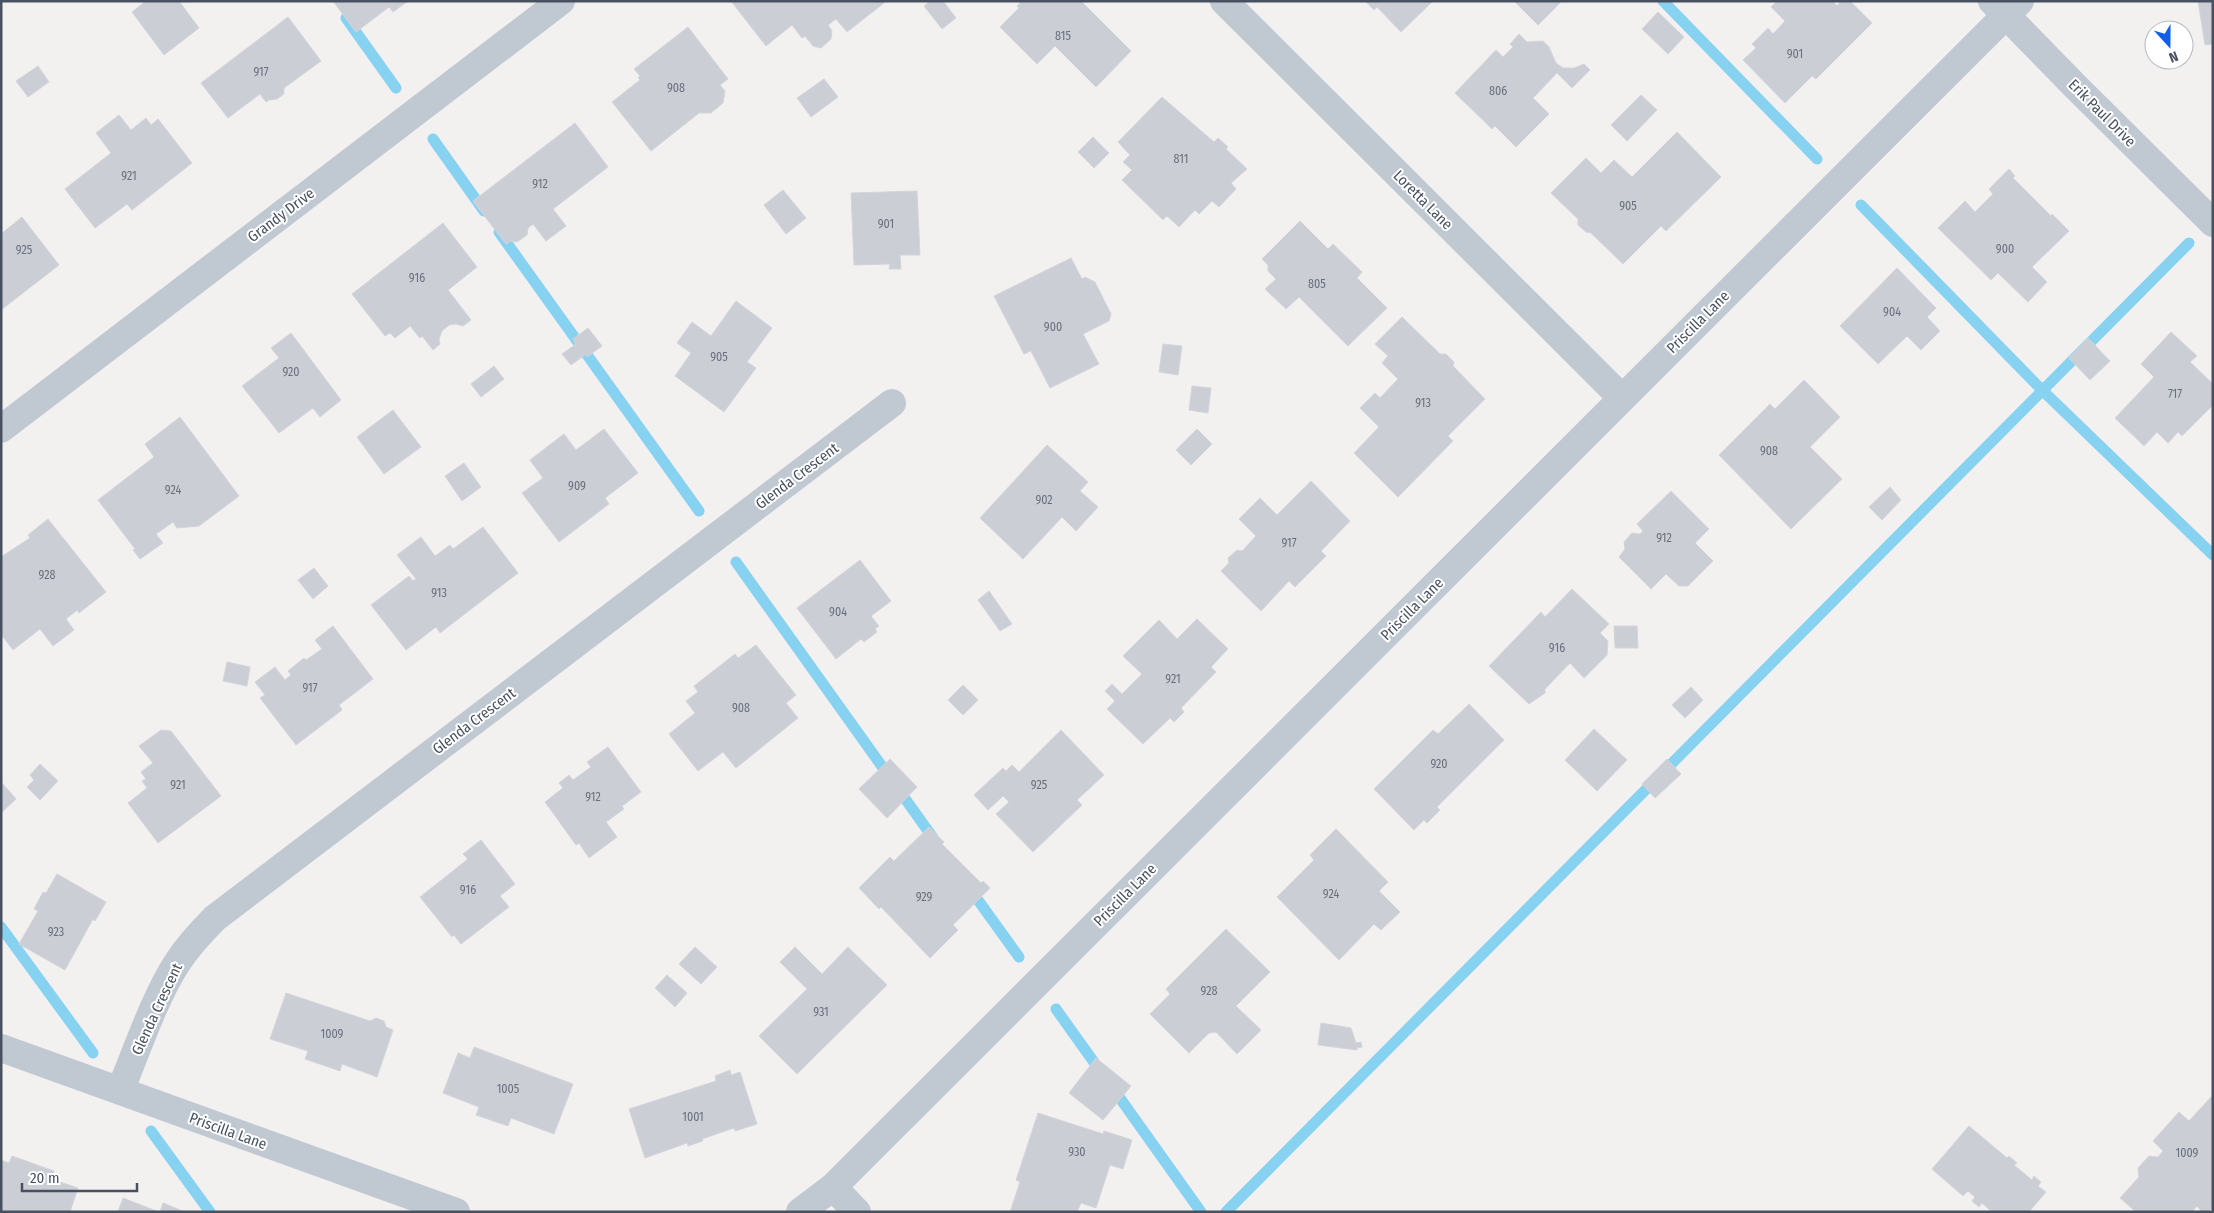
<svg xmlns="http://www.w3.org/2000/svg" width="2214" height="1213" font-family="'Fira Sans Condensed',sans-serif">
  <rect width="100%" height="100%" fill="#f3f0f0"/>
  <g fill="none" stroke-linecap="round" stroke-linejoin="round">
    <path stroke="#88d2f1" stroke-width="11" d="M1663 1 1817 159
      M346 18 396 88
      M433 139 484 211
      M1861 205 2042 390 2213 555
      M499 232 699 511
      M736 562 936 842
      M970 889 1019 957
      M1 927 93 1053
      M1056 1009 1101 1072
      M1112 1087 1201 1212
      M151 1131 210 1212
      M1226 1212 2189 243"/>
  </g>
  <path fill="#ccced6" stroke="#d4d5dc" d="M146 1H179L199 28 164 55 132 12Z
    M333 1H408L393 12 389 7 356 32Z
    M731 1H883L884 3 847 32 836 19 828 25 832 31 831 39 821 48 813 46 805 36 802 38 792 25 766 46Z
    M930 1H943L956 18 942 29 924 6Z
    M1022 1H1081L1131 51 1096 87 1055 46 1037 64 1000 27 1019 8 1017 6Z
    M1365 1H1433L1401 32 1377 7 1374 10Z
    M1514 1H1562L1538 25Z
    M1777 1H1833L1837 6 1841 1H1850L1872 23 1816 79 1812 76 1785 103 1743 60 1756 48 1752 44 1768 28 1773 34 1785 21 1771 7Z
    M2198 1H2213V46L2212 44 2205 45Z
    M1658 12 1684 37 1668 54 1642 29Z
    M288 17 321 61 284 88V94L277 99 269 100 266 102 260 94 228 118 201 83Z
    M688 27 728 79 720 85 725 91 723 103 711 113H699L651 151 612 102 640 80 638 78 640 76 634 69Z
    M1519 34 1527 42 1543 41 1549 47 1556 63 1563 68H1574L1584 64 1590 70 1572 88 1557 73 1533 98 1549 114 1516 147 1495 126 1492 129 1455 93 1496 50 1503 57 1513 47 1510 44Z
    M38 66 49 82 28 97 16 81Z
    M824 79 838 97 811 117 797 98Z
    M1641 95 1657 110 1627 141 1611 125Z
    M1162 97 1214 142 1218 138 1228 147 1226 149 1247 169 1231 183 1236 189 1219 207 1212 201 1199 214 1195 210 1179 227 1167 216 1163 220 1122 180 1132 170 1123 162 1130 155 1118 142Z
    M119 115 131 130 146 118 151 125 158 119 192 163 132 210 127 204 95 228 65 189 111 153 96 133Z
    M575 123 608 167 553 209 566 226 546 241 533 224 528 228 527 235 517 242 510 241 506 244 473 201Z
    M1677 132 1721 177 1666 231 1661 226 1623 264 1591 233 1586 232 1578 225V219L1551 193 1586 158 1601 173 1614 160 1632 177Z
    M1093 137 1109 153 1094 168 1078 152Z
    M2009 169 2015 176 2013 178 2051 216 2052 214 2069 231 2032 267 2047 282 2028 302 1998 273 1991 280 1938 228 1965 201 1975 212 1993 194 1989 189Z
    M783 190 806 218 786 234 764 205Z
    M917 191 920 255H900L901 269H889L890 264 854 265 851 193Z
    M22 217 59 265 1 310V234Z
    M1300 221 1328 249 1333 244 1362 272 1357 278 1387 308 1348 346 1299 297 1286 309 1265 289 1276 279 1268 271V265L1262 259Z
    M443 223 477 267 448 290 471 320 463 326 456 324 449 325 442 331 439 339 440 344 433 350 422 336 420 338 410 326 395 338 390 333 385 336 352 294Z
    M1071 258 1082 279 1085 277 1095 282 1111 314 1109 321 1083 334 1099 364 1050 388 1031 351 1024 354 994 296Z
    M1897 268 1936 308 1927 317 1940 331 1921 350 1907 336 1878 364 1840 326Z
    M736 301 772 328 747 362 756 368 724 412 675 376 691 353 677 343 692 322 711 336Z
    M1402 317 1440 354H1446L1454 362 1453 366 1485 399 1448 436 1453 441 1398 497 1354 453 1379 427 1360 408 1375 393 1380 398 1398 379 1382 363 1388 356 1375 344Z
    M588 328 602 346 587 357 586 354 571 365 562 354 576 344 573 339Z
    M2171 332 2197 356 2190 362 2213 384V405L2182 436 2178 432 2168 443 2157 432 2144 446 2115 418 2154 377 2141 364Z
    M291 333 341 400 320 417 313 408 279 433 242 386 279 358 271 348Z
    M2088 338 2110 361 2090 380 2069 358Z
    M1163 344 1182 346 1178 375 1159 372Z
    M494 366 504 379 481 397 471 384Z
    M1804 380 1840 417 1810 447 1842 479 1791 529 1719 455 1770 404 1775 409Z
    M1192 386 1211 388 1208 413 1189 410Z
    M393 410 421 447 384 474 357 437Z
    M180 417 239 496 199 526 177 528 173 522 156 534 163 543 140 559 133 550 135 549 98 500 154 457 145 444Z
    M604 429 638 473 605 498 609 504 559 542 522 493 543 478 530 460 564 434 576 450Z
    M1197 429 1212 444 1191 465 1176 450Z
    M1047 445 1088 482 1080 491 1098 507 1076 531 1062 517 1023 559 980 518Z
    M464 463 481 487 462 501 445 476Z
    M1311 481 1350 521 1321 551 1326 556 1295 587 1289 581 1261 611 1221 571 1229 563 1228 558 1237 550 1242 551 1256 536 1239 519 1260 498 1277 515Z
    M1890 487 1901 500 1882 520 1869 507Z
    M1671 491 1709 529 1695 543 1713 561 1688 586H1679L1666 574 1651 589 1619 557 1625 549 1624 542 1632 533 1640 534 1643 531 1637 524Z
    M48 519 106 592 79 613 77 610 66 619 74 630 53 646 40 629 13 650 1 634V557L30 538 28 535Z
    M483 527 518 573 440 633 436 627 406 650 371 605 409 576 413 581 416 579 397 555 421 537 435 556 450 545 453 549Z
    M860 560 891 601 871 616 879 626 875 629 877 632 864 642 861 639 836 659 797 608Z
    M314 568 328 586 313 599 298 580Z
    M1572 589 1609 624 1600 633 1608 641 1607 655 1584 678 1570 663 1545 689V693L1529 704 1489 666 1541 612 1545 617Z
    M989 591 1012 624 1000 631 978 600Z
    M1197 619 1228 649 1211 667 1216 672 1181 708 1184 712 1174 722 1170 718 1143 744 1107 709 1115 701 1105 691 1112 684 1122 694 1142 674 1123 656 1159 620 1177 639Z
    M333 626 373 679 339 705 342 710 296 745 260 698 265 695 255 682 275 667 285 680 291 675 288 671 304 658 306 660 322 649 315 640Z
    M1614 626H1637L1638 648H1615Z
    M756 645 796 695 786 703 798 718 736 768 723 752 698 771 669 734 695 713 686 701 698 692 694 686 735 654 738 658Z
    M227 662 250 667 247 686 223 681Z
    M963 685 978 700 963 715 948 700Z
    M1691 687 1703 700 1685 718 1672 705Z
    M1469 704 1504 740 1437 807 1440 810 1427 823 1424 820 1414 830 1374 789 1433 730 1438 734Z
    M1594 729 1627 760 1597 791 1565 760Z
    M161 730 171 731 221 796 158 843 128 803 147 788 142 781 146 779 141 772 153 763 139 746Z
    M1061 730 1104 775 1077 800 1082 805 1033 852 996 814 1009 802 1003 796 988 810 974 795 1003 768 1006 771 1012 765 1019 772Z
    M608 747 641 792 622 806 624 809 606 822 617 837 589 858 579 843 576 845 545 802 563 788 559 783 569 775 573 780 591 767 587 762Z
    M890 759 917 787 887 818 859 789Z
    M1667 759 1681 774 1655 798 1642 784Z
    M40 764 58 781 40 800 27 787 34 780 30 775Z
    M2 783 16 799 1 813V784Z
    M929 827 944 842 942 844 981 883 983 881 990 888 953 925 958 930 930 958 881 907 879 909 859 888 890 857 894 861Z
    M1336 829 1388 882 1379 891 1400 912 1381 930 1374 924 1339 960 1277 897 1314 860 1310 855Z
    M481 840 515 884 500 896 509 907 461 944 454 935 452 937 420 897 468 859 463 854Z
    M57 874 106 902 95 921 93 919 65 970 19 944 38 911 34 909 43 892 46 893Z
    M1226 929 1270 972 1236 1006 1261 1030 1237 1054 1216 1032 1209 1033 1189 1053 1150 1014 1170 994 1166 989Z
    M695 947 717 967 701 984 679 964Z
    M795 947 822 974 848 947 887 985 797 1074 759 1036 807 989 780 962Z
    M667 975 687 993 675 1007 655 988Z
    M286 993 370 1021 376 1018 384 1021 386 1027 393 1030 377 1077 342 1064 340 1071 305 1059 308 1051 270 1039Z
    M1321 1023 1351 1028 1356 1043 1361 1042 1362 1047 1357 1048V1050L1318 1045Z
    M474 1047 573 1084 554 1134 511 1118 508 1126 476 1115 479 1107 443 1093 458 1053 470 1058Z
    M1096 1058 1131 1086 1103 1120 1069 1093Z
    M730 1070 731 1075 740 1072 757 1124 735 1131 734 1128 702 1139 703 1141 688 1146 687 1143 645 1158 629 1109 716 1081 715 1076Z
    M2213 1095V1207L2208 1212H2202L2197 1206 2192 1212H2136L2120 1198 2139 1177 2138 1168 2149 1156 2158 1157 2163 1151 2153 1141 2179 1112 2189 1121Z
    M1038 1113 1103 1134 1104 1131 1132 1140 1123 1169 1110 1165 1096 1208 1081 1203 1077 1212H1010L1020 1182 1016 1180Z
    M1969 1126 2007 1158 2009 1156 2017 1163 2014 1165 2032 1180 2034 1176 2041 1182 2038 1186 2046 1192 2029 1212H1992L1982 1203 1979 1207 1972 1201 1975 1197 1968 1191 1963 1196 1932 1169Z
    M12 1156 54 1171 51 1179 78 1188 70 1212H1V1160L9 1163Z
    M123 1198 159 1212H118Z
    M163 1203 185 1212H160Z"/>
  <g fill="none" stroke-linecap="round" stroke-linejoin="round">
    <path stroke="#c0c9d2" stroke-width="28" d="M1224 1 1622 398
      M1992 1 2074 85 2213 223
      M1 429 561 1
      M1 1048 456 1212
      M120 1091C137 1050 154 999 177 963 188 946 201 932 215 918L892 403
      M833 1187 857 1212
      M800 1212 833 1187 2020 1"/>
  </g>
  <g text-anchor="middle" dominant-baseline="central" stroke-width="4" stroke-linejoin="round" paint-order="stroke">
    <g font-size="12" fill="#68707d">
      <text x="1063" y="36">815</text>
      <text x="1795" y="54">901</text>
      <text x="261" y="72">917</text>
      <text x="676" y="88">908</text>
      <text x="1498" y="91">806</text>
      <text x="1181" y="159">811</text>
      <text x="129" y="176">921</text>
      <text x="540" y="184">912</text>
      <text x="1628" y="206">905</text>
      <text x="886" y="224">901</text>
      <text x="2005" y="249">900</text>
      <text x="24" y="250">925</text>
      <text x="417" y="278">916</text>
      <text x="1317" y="284">805</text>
      <text x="1892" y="312">904</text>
      <text x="1053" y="327">900</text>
      <text x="719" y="357">905</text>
      <text x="291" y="372">920</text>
      <text x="2175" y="394">717</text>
      <text x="1423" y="403">913</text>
      <text x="1769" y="451">908</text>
      <text x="577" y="486">909</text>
      <text x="173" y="490">924</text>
      <text x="1044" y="500">902</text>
      <text x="1664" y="538">912</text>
      <text x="1289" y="543">917</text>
      <text x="47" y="575">928</text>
      <text x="439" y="593">913</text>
      <text x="838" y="612">904</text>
      <text x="1557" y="648">916</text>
      <text x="1173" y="679">921</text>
      <text x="310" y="688">917</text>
      <text x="741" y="708">908</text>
      <text x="1439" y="764">920</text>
      <text x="178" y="785">921</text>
      <text x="1039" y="785">925</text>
      <text x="593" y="797">912</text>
      <text x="468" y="890">916</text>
      <text x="1331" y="894">924</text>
      <text x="924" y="897">929</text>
      <text x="56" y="932">923</text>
      <text x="1209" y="991">928</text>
      <text x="821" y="1012">931</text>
      <text x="332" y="1034">1009</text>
      <text x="508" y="1089">1005</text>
      <text x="693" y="1117">1001</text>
      <text x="1077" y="1152">930</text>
      <text x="2187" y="1153">1009</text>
    </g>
    <g font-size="15" fill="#47515f" stroke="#fff">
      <text transform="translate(2102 113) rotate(45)">Erik Paul Drive</text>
      <text transform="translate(1423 200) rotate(45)">Loretta Lane</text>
      <text transform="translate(281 215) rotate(-37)">Grandy Drive</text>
      <text transform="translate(1698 322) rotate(-45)">Priscilla Lane</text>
      <text transform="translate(797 476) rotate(-37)">Glenda Crescent</text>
      <text transform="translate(1412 609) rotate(-45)">Priscilla Lane</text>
      <text transform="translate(474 721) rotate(-37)">Glenda Crescent</text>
      <text transform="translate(1125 895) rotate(-45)">Priscilla Lane</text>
      <text transform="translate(157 1009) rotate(-65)">Glenda Crescent</text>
      <text transform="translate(228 1131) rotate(20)">Priscilla Lane</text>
    </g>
  </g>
  <rect width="2214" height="1213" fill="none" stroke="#47515f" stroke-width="5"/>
  <g transform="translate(2169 45) rotate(159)"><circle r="24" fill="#ffffff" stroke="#b5b9bf"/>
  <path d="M0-4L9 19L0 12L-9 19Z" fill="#105eec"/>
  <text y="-8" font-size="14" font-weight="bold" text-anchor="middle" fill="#47515f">N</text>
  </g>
  <path d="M22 1183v8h115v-8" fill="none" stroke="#47515f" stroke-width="2.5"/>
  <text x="30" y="1183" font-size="15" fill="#47515f" stroke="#ffffff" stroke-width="4" paint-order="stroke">20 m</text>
</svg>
